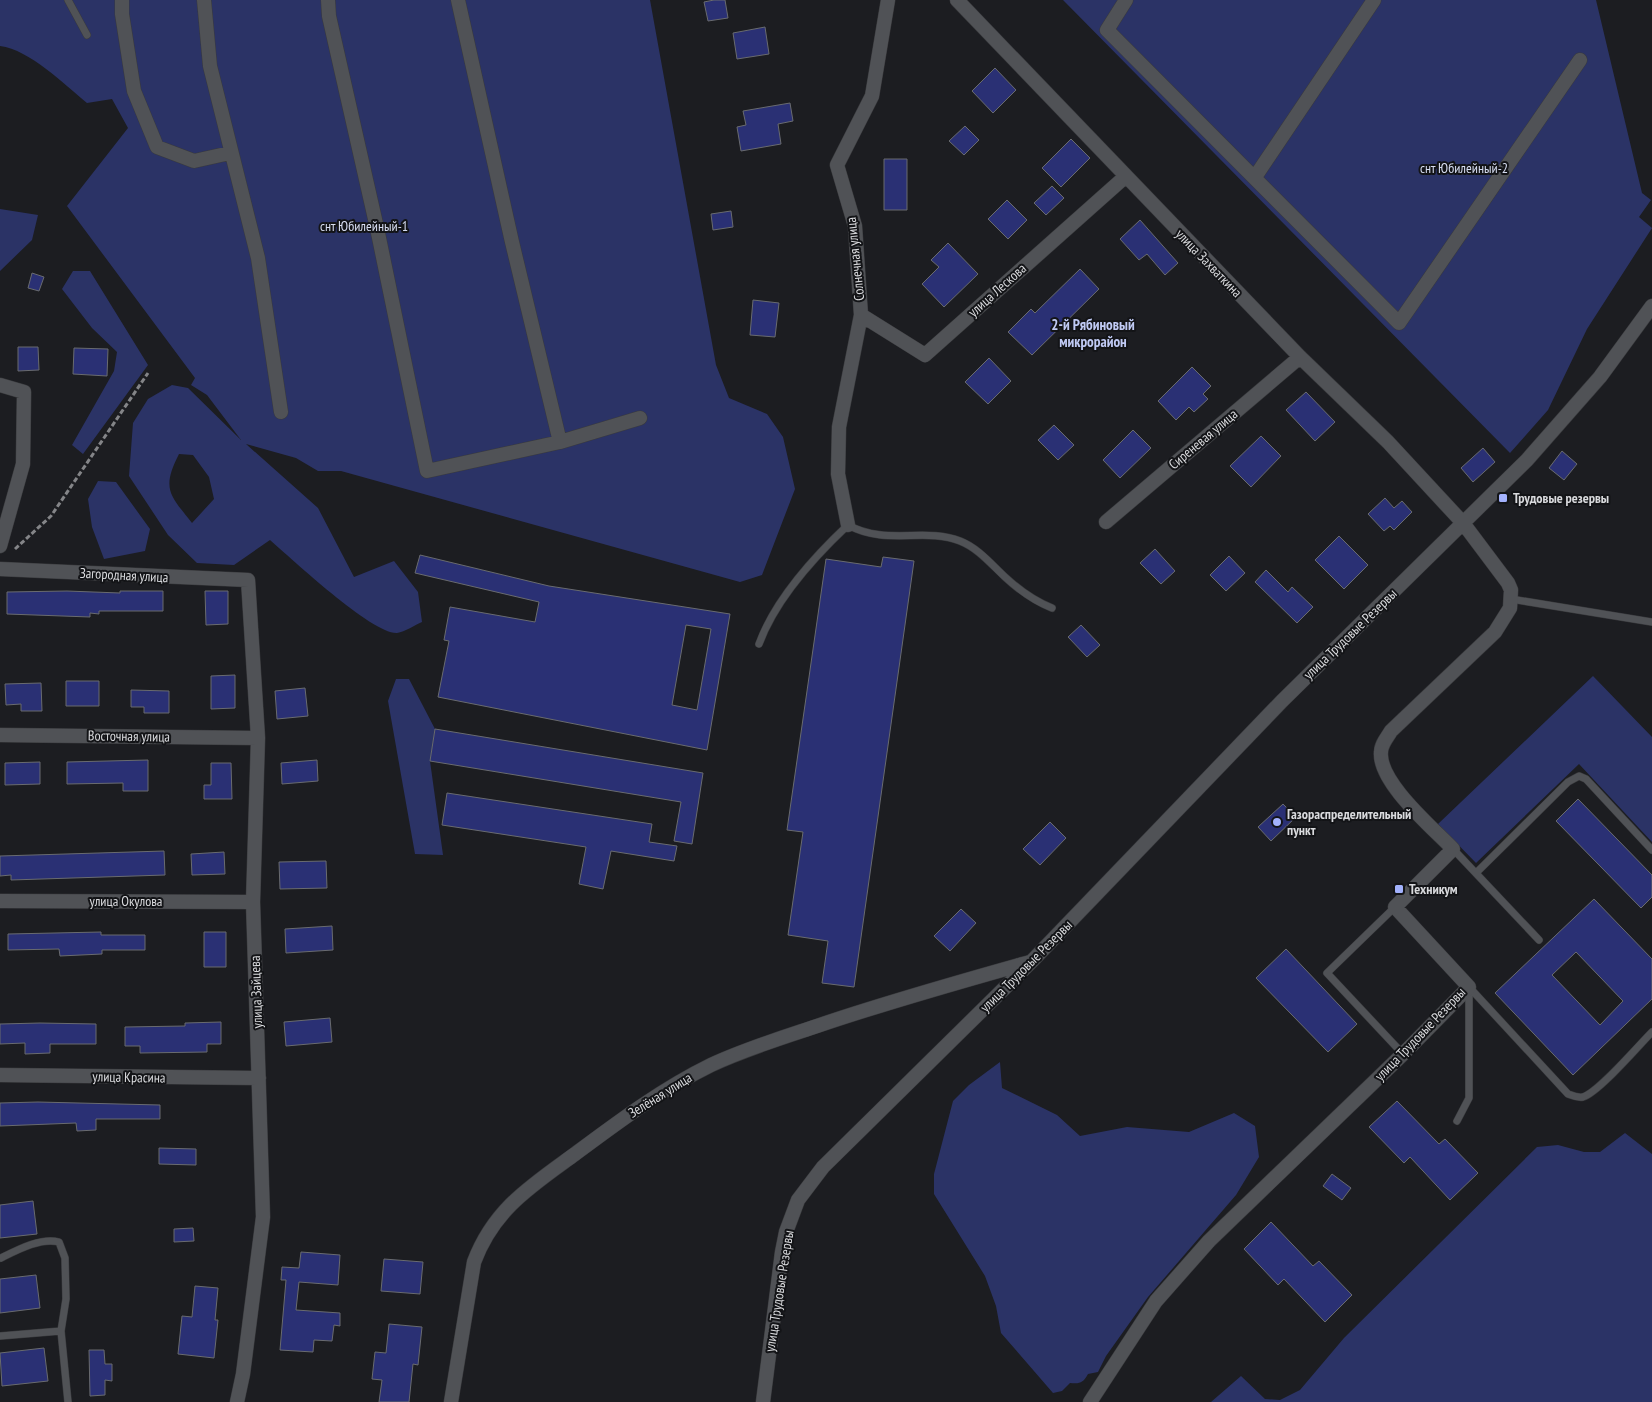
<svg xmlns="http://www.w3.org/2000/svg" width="1652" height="1402" font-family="'PT Sans Narrow',sans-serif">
  <rect width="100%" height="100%" fill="#1c1d21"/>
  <path fill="#2b3366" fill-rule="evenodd" d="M0 0H650L716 365 729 398 767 414 783 437 795 489 762 575 740 582 341 471H318L296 458 246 444 318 508 354 577 394 561 418 592 422 622C415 625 405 632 397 633 372 634 292 559 270 540L234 565 197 563 168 535 129 476 133 423 148 399 172 385 188 388 241 440 207 395 191 385 195 378 67 206 128 128 112 99 87 103C64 84 30 50 0 46ZM179 454 193 455 209 477 214 499 192 523C170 495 161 489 179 454Z
    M1063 0H1596L1642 193 1651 200 1639 217 1652 228 1587 329 1548 410 1510 453Z
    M0 209 38 215 32 240 0 271Z
    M73 271H90L148 365 83 454 72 445 114 371 117 352 92 328 62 289Z
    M98 481 116 482 150 529 145 551 104 559 92 527 88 499Z
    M1593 676 1652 737V842L1579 764 1476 863 1438 824Z
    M396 679H409L435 729 430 761 443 855 415 854 388 701Z
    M1000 1062 1002 1088 1057 1115 1080 1136 1127 1127 1189 1132 1234 1113 1255 1126 1259 1157 1236 1195 1148 1297 1106 1356 1098 1372 1088 1374C1083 1383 1080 1384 1070 1383L1062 1391 1053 1393 1001 1333 996 1306 985 1276 934 1194V1174L953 1101 969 1085Z
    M1625 1133 1652 1154V1402H1211L1241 1376 1265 1399 1280 1400 1300 1390 1344 1338 1537 1147 1558 1145 1584 1152H1600Z"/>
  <path fill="#2a3074" stroke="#696b6f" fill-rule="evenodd" d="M714 0H725L728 18 708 21 704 2Z
    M765 27 769 54 737 59 733 33Z
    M995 68 1016 90 993 113 972 91Z
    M790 103 793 121 778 124 781 144 741 151 737 127 746 125 743 111Z
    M965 126 979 140 964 155 949 141Z
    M1071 139 1090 158 1061 187 1042 168Z
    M884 159H907V210H884Z
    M1052 186 1064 198 1046 215 1034 203Z
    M1007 200 1027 220 1008 239 988 219Z
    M731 211 733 227 713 230 711 214Z
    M1140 220 1178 263 1165 275 1147 254 1139 260 1120 239Z
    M948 243 978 274 944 307 922 284 939 267 931 260Z
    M1080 269 1099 289 1032 355 1008 332 1031 309 1035 313Z
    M32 273 44 277 39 291 28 288Z
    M753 300 779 303 775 337 750 335Z
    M18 347H38L39 370 18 371Z
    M74 348 108 349 107 376 73 374Z
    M989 358 1011 381 988 404 965 382Z
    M1192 367 1211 386 1203 394 1208 399 1194 412 1189 407 1176 420 1158 401Z
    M1306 392 1335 422 1315 441 1286 410Z
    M1054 425 1074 445 1058 460 1038 440Z
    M1133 430 1151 448 1120 478 1103 460Z
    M1261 436 1281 456 1251 487 1230 466Z
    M1483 448 1495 462 1473 482 1461 468Z
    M1562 451 1577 464 1564 480 1549 468Z
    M1385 498 1394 508 1402 501 1412 512 1394 530 1390 526 1384 531 1368 514Z
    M1339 536 1368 565 1344 589 1315 560Z
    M1155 549 1175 571 1161 584 1140 563Z
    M420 555 549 586 730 614 707 750 438 697 449 641 444 640 450 607 535 622 539 602 415 573ZM686 625 711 629 697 710 672 705Z
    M1229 556 1245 573 1226 591 1210 575Z
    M883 557 914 561 854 987 822 983 828 941 788 935 803 832 787 830 826 559 881 567Z
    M1266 570 1288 592 1292 587 1313 607 1297 623 1255 582Z
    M67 591 120 593V591H163V611H99V614L90 613V617L7 614V592Z
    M205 591H228V624L206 625Z
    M1081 625 1100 645 1087 657 1068 637Z
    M235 675V708L211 709V676Z
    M66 681H99V706H66Z
    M41 683 42 711H21V704L6 705 5 684Z
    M305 688 308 716 277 719 275 691Z
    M131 690 169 691V713H144V707H131Z
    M435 729 703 773 692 844 674 841 681 802 430 761Z
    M148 760V791H123V783L67 784V762Z
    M317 760 318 781 282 784 281 763Z
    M40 762V784L5 785V763Z
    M211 763H231L232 799H204V785H211Z
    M447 793 652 824 649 842 677 846 674 861 611 851 603 889 579 884 586 847 442 825Z
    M1578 799 1652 875V897L1641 908 1556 821Z
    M1283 804 1296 817 1271 841 1258 827Z
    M1050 822 1066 838 1040 865 1023 849Z
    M164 851 165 875 11 880V875L0 876V856Z
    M224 852 225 874 192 875 191 854Z
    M326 861 327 888 280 889 279 862Z
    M1594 899 1652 959V999L1573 1075 1495 993ZM1576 952 1623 1001 1600 1025 1552 975Z
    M961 909 976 923 950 951 934 936Z
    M332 926 333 950 286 953 285 929Z
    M101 932V935H145V950H102V954L60 956 59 949 8 950V934Z
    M204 932H226V967H204Z
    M1286 949 1357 1024 1328 1052 1256 978Z
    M330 1018 332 1042 286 1046 284 1022Z
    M221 1022V1044H207V1052L140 1053V1046H125V1027L185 1026V1023Z
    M40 1023 96 1024V1044H50V1053L25 1054V1043L0 1044V1024Z
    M1397 1101 1439 1144 1445 1139 1478 1173 1450 1200 1410 1157 1404 1163 1369 1127Z
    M38 1102 160 1105V1119H96V1130L77 1131 76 1123 0 1126V1103Z
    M159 1148 196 1149V1165L159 1164Z
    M1332 1174 1351 1188 1342 1200 1323 1186Z
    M33 1201 37 1234 0 1238V1205Z
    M1271 1222 1313 1266 1319 1261 1352 1295 1325 1322 1284 1279 1278 1285 1244 1249Z
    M193 1228 194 1241 174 1242V1229Z
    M301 1252 340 1255 338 1285 299 1282 296 1310 340 1313V1326L334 1325 332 1341 314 1340 313 1352 280 1350 286 1280H281L282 1267 299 1268Z
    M384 1259 423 1262 420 1294 381 1291Z
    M36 1275 40 1308 0 1313V1279Z
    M195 1286 218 1288 215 1320H218L214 1358 178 1354 182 1316 192 1317Z
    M389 1324 422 1327 418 1365 413 1364 409 1402H379L382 1380 372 1379 375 1352 386 1353Z
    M44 1348 48 1381 2 1386 0 1353Z
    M89 1350H104L105 1364H112V1381L105 1380V1395L90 1396Z"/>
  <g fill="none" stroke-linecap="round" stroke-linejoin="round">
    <g stroke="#393a3d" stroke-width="8">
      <path id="service" d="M68 0 87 35
        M1511 599 1652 622
        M759 644C775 600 814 557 848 525 886 546 925 527 960 541 978 548 991 564 1005 577 1019 590 1034 601 1052 608
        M1453 849 1539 940
        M1476 873 1568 782 1579 776 1586 779 1652 850
        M1395 907 1327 973 1403 1054
        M1469 987 1568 1094C1573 1096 1577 1098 1583 1097 1599 1092 1638 1046 1652 1032
        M1457 1121 1469 1098V988
        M1 1258C17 1250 41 1237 59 1242L65 1258 66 1299 61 1331 68 1402
        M0 1336 61 1331"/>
    </g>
    <g stroke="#393a3d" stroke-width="15">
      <path id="minor" d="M122 0V14L134 91 157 147 194 161 230 153
        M204 0 210 66 258 258 281 412
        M328 0 329 16 377 228 427 471 560 442 512 242 458 0
        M957 0 1300 357 1388 442 1463 523 1508 583 1511 590 1510 608 1495 632 1391 731C1387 738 1381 744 1381 752 1378 782 1433 828 1453 849L1395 907 1469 987 1403 1054 1209 1241 1156 1301 1090 1402
        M1126 0 1107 30 1399 323 1580 60
        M1255 177 1374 0
        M861 315 925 355 1126 176
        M0 385 24 392 23 464 0 546
        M560 442 640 418
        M1106 522 1300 357
        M848 525 838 474 839 427 861 315 855 226 837 165 872 96 888 0
        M0 569 248 580 258 738 253 902 263 1217 243 1374 237 1402
        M0 735 258 738
        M0 901 253 902
        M0 1075 259 1078
        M451 1402 474 1262C494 1209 531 1186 575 1154 618 1122 662 1089 711 1065 745 1049 781 1038 817 1026 887 1002 959 982 1030 962
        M763 1402 782 1252 786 1232 798 1200 823 1167 1032 961 1282 701 1527 460 1600 377 1652 306"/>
    </g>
    <path stroke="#848588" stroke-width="3" stroke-dasharray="5 2.5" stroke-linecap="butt" d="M15 549 51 516 148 373"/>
    <use href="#service" stroke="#505256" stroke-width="7"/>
    <use href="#minor" stroke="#505256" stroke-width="14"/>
  </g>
  <g fill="#a3b2fd" stroke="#131417" stroke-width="2">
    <rect x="1498" y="493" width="10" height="10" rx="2.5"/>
    <circle cx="1277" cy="822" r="5"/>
    <rect x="1394" y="884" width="10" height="10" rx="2.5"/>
  </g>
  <g text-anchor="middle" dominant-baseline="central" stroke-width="4" stroke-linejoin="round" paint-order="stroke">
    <g font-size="14" fill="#d7ddf1" stroke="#131417">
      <text x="1464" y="168">снт Юбилейный-2</text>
      <text x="364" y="226">снт Юбилейный-1</text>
    </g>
    <g font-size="14" fill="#d9dadd" stroke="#131417">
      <text transform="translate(855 259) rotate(-96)">Солнечная улица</text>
      <text transform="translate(1209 263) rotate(46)">улица Захваткина</text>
      <text transform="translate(997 290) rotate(-42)">улица Лескова</text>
      <text transform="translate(1203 439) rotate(-40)">Сиреневая улица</text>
      <text transform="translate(124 575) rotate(3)">Загородная улица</text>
      <text transform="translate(1350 634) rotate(-44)">улица Трудовые Резервы</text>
      <text transform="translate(129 736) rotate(1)">Восточная улица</text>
      <text x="126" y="901">улица Окулова</text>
      <text transform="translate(1026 966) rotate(-45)">улица Трудовые Резервы</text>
      <text transform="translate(256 992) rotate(-92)">улица Зайцева</text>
      <text transform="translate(1420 1034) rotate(-46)">улица Трудовые Резервы</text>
      <text transform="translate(129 1077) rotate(1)">улица Красина</text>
      <text transform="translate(660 1095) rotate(-32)">Зелёная улица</text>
      <text transform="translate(779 1291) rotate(-81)">улица Трудовые Резервы</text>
    </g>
    <g font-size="14" font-weight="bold" fill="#d9dadd" stroke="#131417" text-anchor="start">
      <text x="1513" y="498">Трудовые резервы</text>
      <text x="1287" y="814">Газораспределительный<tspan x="1287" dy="16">пункт</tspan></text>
      <text x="1409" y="889">Техникум</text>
    </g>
    <g font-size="15" font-weight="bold" fill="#c0caf4" stroke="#131417">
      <text x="1093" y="324">2-й Рябиновый<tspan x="1093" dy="17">микрорайон</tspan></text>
    </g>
  </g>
</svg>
